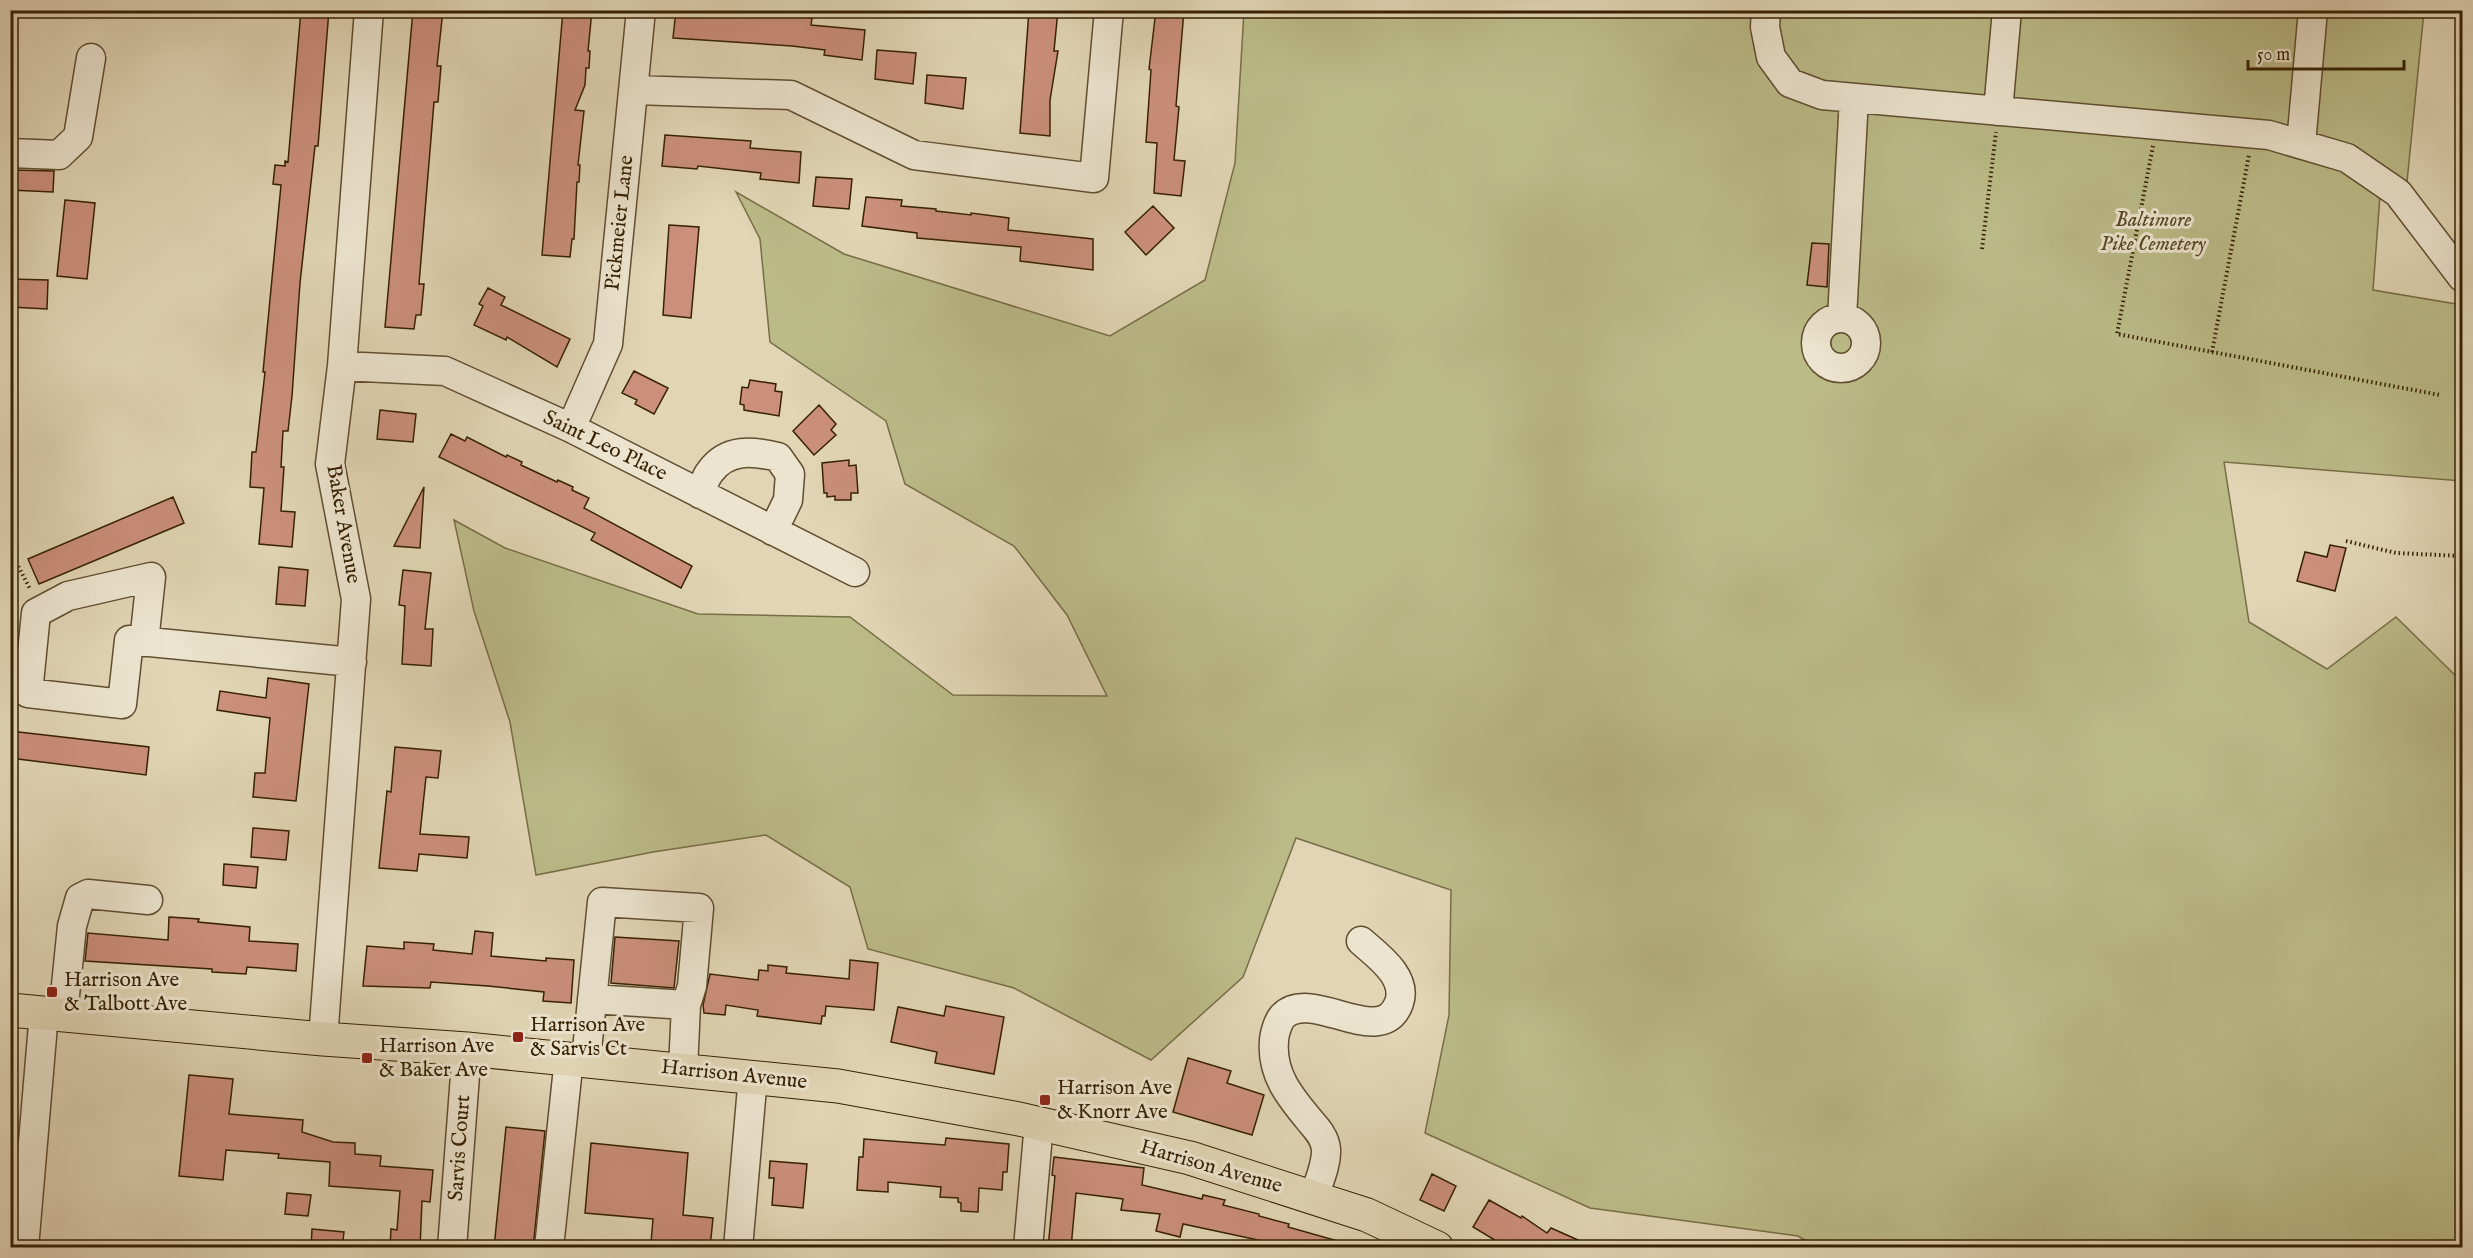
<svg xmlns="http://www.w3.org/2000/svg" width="2473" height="1258" font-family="'IM FELL English',serif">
  <rect width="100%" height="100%" fill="#e1d5b5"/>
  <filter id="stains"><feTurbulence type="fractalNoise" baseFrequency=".00333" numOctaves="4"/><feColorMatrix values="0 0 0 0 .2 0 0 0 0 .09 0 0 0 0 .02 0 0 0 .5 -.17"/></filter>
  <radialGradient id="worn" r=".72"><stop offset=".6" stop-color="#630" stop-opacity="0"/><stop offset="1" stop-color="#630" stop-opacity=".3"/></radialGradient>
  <path fill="#bb8" stroke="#786e46" stroke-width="1.5" d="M1244 11H2424L2405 202 2381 182 2373 290 2462 305V481L2224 462 2249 622 2327 669 2396 617 2462 682V1247L1818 1248 1798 1236 1590 1208 1425 1133 1449 1015 1451 890 1296 838 1243 977 1151 1060 1014 988 868 949 850 887 766 835 653 852 536 875 510 722 474 611 454 520 505 548 698 614 850 617 953 695 1107 696 1067 615 1014 546 905 484 886 421 770 342 760 239 736 192 844 254 1110 336 1205 280 1235 163Z"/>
  <path fill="#cb8f7b" stroke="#362103" stroke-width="1.5" d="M301 10H329L318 146H315L300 283 292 396 288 431H283L281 467H284L281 511 295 512 292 547 259 544 264 488 250 487 252 452H256L265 372H263L281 185 273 184 275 165 285 166V161L288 162Z
    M413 10H443L437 66H441L438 102H434L419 284H424L421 315H416L414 329 385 327Z
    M563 10H592L588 51H590L589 68H586L585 85 575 110 584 111 578 165H580L579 182H577L574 239H572L570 257 542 255Z
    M676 10H720L812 18 811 25 865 30 862 60 824 55 825 50 792 46 673 38Z
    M1029 10H1058L1054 51H1058L1050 100V136L1020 133Z
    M1156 10H1184L1176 106 1179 107 1174 160 1185 161 1181 196 1154 193 1157 143 1146 142 1151 70 1149 69Z
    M877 50 916 53 913 84 875 79Z
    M927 75 966 78 963 109 925 103Z
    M665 135 751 141 750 148 801 152 799 183 760 179 761 173 698 166 697 169 662 166Z
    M10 170 54 171 53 192 10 190Z
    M816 177 852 179 849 209 813 206Z
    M866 197 902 200 901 206 936 209V211L971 215V213L1009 218 1008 230 1093 239V270L1020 261 1021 247 917 238V233L862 226Z
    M65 200 95 203 87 279 57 276Z
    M1153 206 1174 228 1146 255 1125 232Z
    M669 225 699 227 691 318 663 315Z
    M1812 243 1829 244 1827 287 1807 285Z
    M10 279 48 280 47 309 10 307Z
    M488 288 505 297 501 305 570 339 557 367 507 337 506 340 474 325 483 306 479 304Z
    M634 371 668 388 654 414 635 404 637 400 622 393Z
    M750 380 776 384 775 391 782 392 779 416 744 410V405L740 404 742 387 748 388Z
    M819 405 836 424 831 430 836 435 814 455 793 431Z
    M380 410 416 414 413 442 377 439Z
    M451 434 465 441 467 437 506 457 507 455 522 462 521 465 557 482 558 480 573 487 572 490 589 498 584 508 692 566 681 588 591 540 595 533 439 457Z
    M849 460V466L856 465 858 493H851V500H835V496L827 497V493H824L822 463Z
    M424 487 420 548 394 546Z
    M173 497 184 523 39 584 28 559Z
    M2330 545 2346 548 2335 591 2297 581 2305 552 2327 557Z
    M279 567 308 570 305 606 276 604Z
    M403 570 431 573 425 629H433L431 666 402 664 405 606 399 605Z
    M268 678 309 684 296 801 253 797 255 773H265L270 718 217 710 220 691 266 698Z
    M10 731 149 747 146 775 10 758Z
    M395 747 441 751 438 778 426 777 420 834 469 837 467 858 419 854 417 871 379 868 387 791 391 792Z
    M253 828 289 831 286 860 251 857Z
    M224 864 258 867 256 888 223 885Z
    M169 917 199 919 198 922 250 927 249 941 298 944 296 971 247 967 246 974 212 972V969L85 961 88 933 168 940Z
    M475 931 493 933 491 956 546 961V958L574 960 571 1003 543 1001 544 992 488 986 431 982 430 988 363 986 367 946 404 949V942L420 943 434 944 433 950 472 954Z
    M615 937 679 941 674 988 611 983Z
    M850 960 878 963 874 1010 826 1006 825 1016H822L821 1024 757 1016 758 1010 726 1005 725 1015 704 1013 703 1005 710 974 758 980 759 970 768 971V965L787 967 786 973 849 979Z
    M946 1006 1004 1017 994 1074 935 1063 937 1052 891 1042 898 1007 944 1016Z
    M1188 1058 1231 1071 1227 1083 1264 1095 1252 1135 1173 1112Z
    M189 1075 233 1079 229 1114 303 1120 302 1132 333 1142 355 1143V1154L381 1156 380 1166 433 1170 430 1202 422 1201 420 1248H390L391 1229 397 1230 400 1191 329 1186 330 1162 278 1158 279 1154 226 1150 223 1180 179 1176Z
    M506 1127 545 1131 533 1248H494Z
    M946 1138 1009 1144 1007 1172H1003L1002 1190 979 1188 978 1212 961 1211V1203L958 1202V1198L940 1197 941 1187 888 1182V1192L857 1190 859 1157H863L864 1139 945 1145Z
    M591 1143 688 1153 683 1215 713 1218 710 1248 651 1243 653 1219 585 1213Z
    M1054 1157 1144 1168 1142 1185 1202 1199 1203 1195 1225 1200 1223 1205 1259 1214V1216L1289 1224 1288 1227 1345 1243 1344 1248H1295L1183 1224 1180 1237 1156 1231 1160 1214 1121 1210 1123 1199 1076 1193 1071 1248H1048L1055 1176 1052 1175Z
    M770 1161 807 1164 803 1208 772 1205 774 1178H769Z
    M1432 1174 1456 1186 1444 1211 1420 1200Z
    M287 1193 311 1195 308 1216 285 1214Z
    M1489 1200 1521 1218 1522 1216 1547 1233 1551 1228 1596 1248H1508L1473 1227Z
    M312 1229 344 1232 342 1248H311Z"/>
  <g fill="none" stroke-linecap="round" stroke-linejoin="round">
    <g stroke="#614e30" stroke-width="31">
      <path id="minor" d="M1766 10 1765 27 1771 57 1790 83 1822 95 2269 135 2347 158 2398 193 2462 277
        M634 90 791 95 914 155 1094 178 1109 10
        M1998 111 2007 10
        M2301 144 2313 10
        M10 153 59 155 78 137 91 58
        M1816 343a25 25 0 1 1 50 0a25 25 0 1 1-50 0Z
        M1842 318 1854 98
        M342 366 445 371 571 428 855 572
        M571 428 608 344 641 10
        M700 494C703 487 705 478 710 472 727 448 753 451 778 457L790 474 788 500 773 531
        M144 642 151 577 68 596 36 613 28 693 122 704 129 640 352 662
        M592 999 686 1005 683 1069
        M63 1015 72 926 80 898 88 894 148 900
        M323 1039 356 599 330 464 342 366 369 10
        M586 1060 602 902 699 908 692 986 686 1005
        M1314 1197C1318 1183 1327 1165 1326 1149 1325 1138 1318 1130 1311 1122 1291 1098 1271 1075 1274 1041 1274 1035 1278 1021 1283 1016 1312 987 1381 1051 1399 1003 1408 977 1378 956 1361 941
        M24 1248 44 1013
        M452 1248 467 1049
        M549 1248 569 1058
        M738 1248 753 1076
        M1028 1248 1039 1123"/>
    </g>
    <g stroke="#362103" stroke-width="35">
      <path id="major" d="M10 1010 323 1039 467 1049 838 1086 1019 1119 1190 1158 1367 1215 1437 1248"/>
    </g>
    <path stroke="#362103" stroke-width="4" stroke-dasharray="1.5 3" stroke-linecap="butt" d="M2153 146 2117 334 2440 395
      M1982 249 1996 132
      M2212 352 2249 155
      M2346 541 2396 553 2462 556
      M10 557 14 558 30 589"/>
    <use href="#minor" stroke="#ece4cf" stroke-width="28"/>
    <use href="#major" stroke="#e1d5b5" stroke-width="33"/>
  </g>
  <g fill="#8f2418" stroke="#ece4cf" stroke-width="2">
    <rect x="46" y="986" width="12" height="12" rx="3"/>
    <rect x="512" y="1031" width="12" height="12" rx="3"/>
    <rect x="361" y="1052" width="12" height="12" rx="3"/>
    <rect x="1039" y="1094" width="12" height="12" rx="3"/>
  </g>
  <g text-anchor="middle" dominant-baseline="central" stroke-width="6" stroke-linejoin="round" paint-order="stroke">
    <g font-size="21" font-style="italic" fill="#574824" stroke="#ece4cf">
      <text x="2153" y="220">Baltimore<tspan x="2153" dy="24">Pike Cemetery</tspan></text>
    </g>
    <g font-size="21" fill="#362103" stroke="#ece4cf">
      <text transform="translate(620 223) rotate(-84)">Pickmeier Lane</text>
      <text transform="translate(605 446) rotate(26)">Saint Leo Place</text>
      <text transform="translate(343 524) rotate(80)">Baker Avenue</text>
      <text transform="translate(734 1075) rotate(6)">Harrison Avenue</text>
      <text transform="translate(460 1148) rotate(-86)">Sarvis Court</text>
      <text transform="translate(1211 1167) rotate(16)">Harrison Avenue</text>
    </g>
    <g font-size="21" fill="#362103" stroke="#ece4cf" text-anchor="start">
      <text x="64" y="980">Harrison Ave<tspan x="64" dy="24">&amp; Talbott Ave</tspan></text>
      <text x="530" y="1025">Harrison Ave<tspan x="530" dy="24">&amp; Sarvis Ct</tspan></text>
      <text x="379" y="1046">Harrison Ave<tspan x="379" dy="24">&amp; Baker Ave</tspan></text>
      <text x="1057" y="1088">Harrison Ave<tspan x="1057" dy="24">&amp; Knorr Ave</tspan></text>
    </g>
  </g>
  <rect width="2473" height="1258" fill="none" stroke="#e1d5b5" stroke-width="36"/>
  <rect x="12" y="12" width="2449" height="1234" fill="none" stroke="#362103" stroke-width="3"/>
  <rect x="18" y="18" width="2437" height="1222" fill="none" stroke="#362103" stroke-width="1.5"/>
  <path d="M2248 60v9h156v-9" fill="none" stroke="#362103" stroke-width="3"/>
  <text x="2257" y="60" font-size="18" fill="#362103" stroke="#ece4cf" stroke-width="4.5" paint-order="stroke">50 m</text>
  <rect width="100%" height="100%" filter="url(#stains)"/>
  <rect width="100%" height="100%" fill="url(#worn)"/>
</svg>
